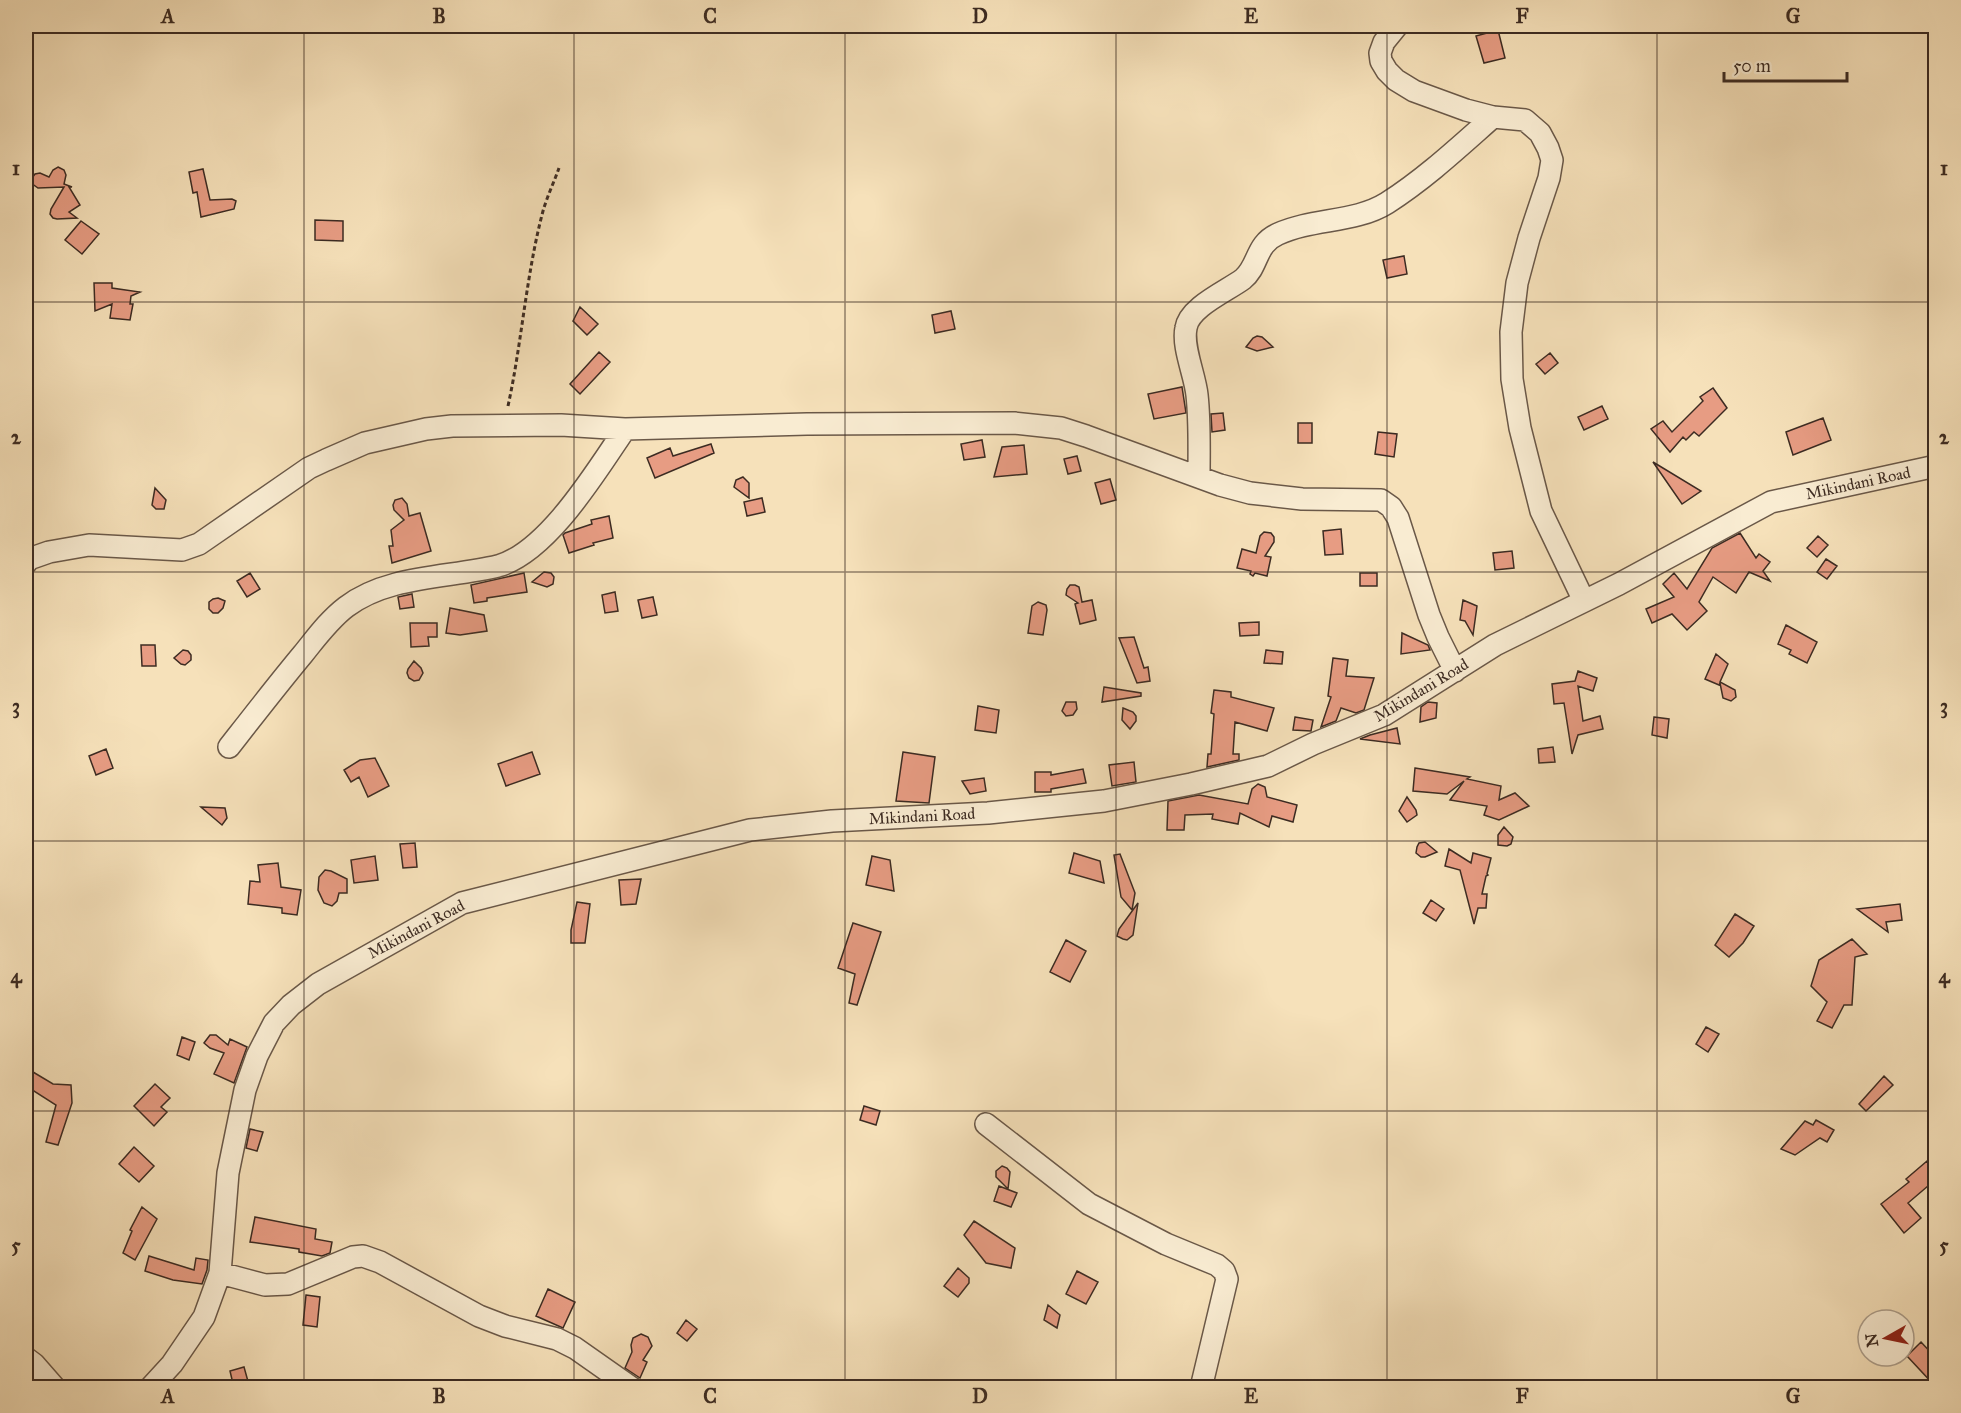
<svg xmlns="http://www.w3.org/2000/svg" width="1961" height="1413" font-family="'IM FELL Great Primer',serif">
  <rect width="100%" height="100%" fill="#f6e1ba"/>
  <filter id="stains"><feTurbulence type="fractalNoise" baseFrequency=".00333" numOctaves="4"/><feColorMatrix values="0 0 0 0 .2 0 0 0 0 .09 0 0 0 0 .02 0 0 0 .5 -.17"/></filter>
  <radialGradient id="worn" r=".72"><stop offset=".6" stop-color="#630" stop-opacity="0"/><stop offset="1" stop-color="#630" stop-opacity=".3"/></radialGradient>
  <path fill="#e79c83" stroke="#3c2b22" stroke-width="1.5" d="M1498 30 1505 58 1484 63 1476 36Z
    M58 167 64 170 66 175 64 184 72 187H69L80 205 69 212 77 218 57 219 53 218 50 214 51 209 64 187 38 188 31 183 32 178 35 174 40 173 49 177 53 170Z
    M203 169 210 200 232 199 236 201 234 209 201 217 197 192 193 193 189 172Z
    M315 220 343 221V241L315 240Z
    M81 221 99 234 82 254 65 240Z
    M1404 256 1407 274 1387 278 1383 260Z
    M94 283H112V288L140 292 131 296 130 304H133L130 320 110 318 112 304 95 311Z
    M580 307 598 324 587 335 573 321Z
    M951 311 955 329 935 333 932 315Z
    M1257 336 1262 337 1273 347 1257 351 1246 347 1253 338Z
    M599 352 610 362 580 394 570 384Z
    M1550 353 1558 363 1545 374 1536 364Z
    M1182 387 1186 413 1154 419 1148 394Z
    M1713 388 1727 408 1699 436 1694 432 1686 440 1683 437 1670 452 1651 429 1663 421 1672 432 1703 401 1700 397Z
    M1602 406 1608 419 1584 430 1578 417Z
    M1223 413 1225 430 1212 432 1211 414Z
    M1823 418 1831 440 1793 455 1786 432Z
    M1298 423H1312V443H1298Z
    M1378 432 1397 434 1394 457 1375 454Z
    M982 440 985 457 964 460 961 444Z
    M711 444 714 453 655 478 647 458 670 448 673 456Z
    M1024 445 1027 474 994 477 1002 447Z
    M1077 456 1081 471 1068 474 1064 459Z
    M1653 462 1701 491 1682 504Z
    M743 477 749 483V498L734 487 736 480Z
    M1110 479 1116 500 1101 504 1095 483Z
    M155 488 166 500 164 509H156L152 505Z
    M402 498 407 504 409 516 420 513 431 551 392 563 389 546H393L391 530 404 520 394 510 393 505 395 500Z
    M762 498 765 512 747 516 744 502Z
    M609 516 613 538 593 543 594 545 569 553 563 535 565 533 592 524 591 520Z
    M1341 529 1343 554 1325 555 1323 531Z
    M1264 532 1271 533 1274 537V542L1265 556 1271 557 1267 576 1255 573 1253 576 1250 574 1251 571 1237 568 1242 549 1256 553 1260 536Z
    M1740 533 1756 558 1759 554 1770 562 1763 571 1770 581 1749 572 1736 593 1713 577 1699 602 1707 611 1687 630 1672 614 1652 623 1646 609 1674 597 1663 584 1674 573 1687 589 1712 548Z
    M1818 536 1828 545 1817 557 1807 548Z
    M1512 551 1514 568 1495 570 1493 553Z
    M1826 559 1837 566 1827 579 1817 572Z
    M544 572 551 573 554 577 553 584 547 587 532 582Z
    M250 573 260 589 247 597 237 581Z
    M524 573 527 592 487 598V601L474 603 471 585Z
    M1360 573H1377V586H1360Z
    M1070 585H1075L1079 587 1082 602 1092 600 1096 620 1080 624 1075 604 1078 603 1066 595 1067 589Z
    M615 592 618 611 605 613 602 595Z
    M412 594 414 607 400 609 398 597Z
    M653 597 657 615 642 618 638 600Z
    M218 598 225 601 223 608 218 613H213L209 609V602L213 599Z
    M1463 600 1477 606 1473 635 1465 621 1460 620Z
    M1038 602 1046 605 1047 610 1043 635 1028 633 1032 606Z
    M450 608 484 615 487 631 460 635 446 633Z
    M1259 622V635L1240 636 1239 623Z
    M410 623H437V637H428L429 646 411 647Z
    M1786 625 1817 642 1807 663 1789 654 1791 650 1778 644Z
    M1402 633 1428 645 1430 650 1401 654Z
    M1134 637 1144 668 1148 667 1150 681 1137 683 1119 638Z
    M141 645H155L156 666H142Z
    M183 650 188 651 191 655V660L185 665 181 664 174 658Z
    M1266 650 1283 652 1282 664 1264 663Z
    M1716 654 1728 664 1720 682 1735 690 1736 697 1731 701 1723 698 1720 683 1719 685 1705 679Z
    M1333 658 1348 660 1346 676 1374 678 1364 710 1356 713 1341 708 1336 721 1321 727 1331 697 1328 696Z
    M414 661 421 668 423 673 419 680 414 681 409 678 407 673 408 669Z
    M1578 671 1597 678 1593 691 1578 686 1583 721 1600 716 1603 729 1578 735 1572 754 1564 703 1554 704 1552 684 1575 681Z
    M1104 687 1141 693V696L1102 702Z
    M1214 690 1231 692V697L1274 708 1267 731 1235 722 1233 754H1239V760L1207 767 1208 754H1211L1214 714 1211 713Z
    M1066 702H1076L1077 709 1073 715 1066 716 1062 711Z
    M1428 702 1437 703 1436 718 1420 722 1421 707Z
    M978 706 999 710 996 733 975 730Z
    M1123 708 1133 712 1136 716V721L1130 729 1122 720Z
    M1295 717 1313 720 1311 731 1293 730Z
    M1654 717 1669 719 1667 738 1652 735Z
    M1397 728 1400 744 1360 739 1370 735Z
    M1553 747 1555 762 1539 763 1538 749Z
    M106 749 113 768 96 775 89 756Z
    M532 752 540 774 506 786 498 764Z
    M903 752 935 757 929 803 896 801Z
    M375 758 389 786 368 797 359 777 351 782 344 770 360 760Z
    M1134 762 1136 782 1112 786 1109 765Z
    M1415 768 1470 777 1467 779 1501 786 1499 800 1515 793 1529 806 1499 820 1484 815 1487 806 1450 800 1464 781 1447 794 1413 791Z
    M1083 769 1086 783 1051 789V792H1035V772H1051V775Z
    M984 778 986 791 970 794 962 781Z
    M1258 784 1265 787 1267 797 1297 805 1293 822 1272 816 1269 827 1240 813 1238 824 1212 819 1213 814 1185 815 1184 830H1167L1168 801 1199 795 1248 804 1252 789Z
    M1407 797 1416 810 1417 815 1407 822 1399 811Z
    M201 807 225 808 227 818 222 825Z
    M1504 827 1513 837 1511 844 1507 846 1498 845V835Z
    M1425 842 1437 852 1425 857H1421L1416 853 1417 847 1419 843Z
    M415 843 417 867 403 868 400 844Z
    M1449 849 1471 863 1473 853 1491 858 1487 874 1488 875 1486 876 1482 894H1487L1486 908H1478L1474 924 1460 870 1445 866Z
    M1074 853 1100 861 1104 883 1069 873Z
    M1120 854 1135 893 1132 910 1121 897 1114 855Z
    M375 856 378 880 354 883 351 860Z
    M872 856 890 860 894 891 866 885Z
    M278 863 281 887 301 890 297 915 282 913V908L248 904 250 881 260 882 258 865Z
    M325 870 331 871 347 879V893H339L337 901 332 906 324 903 318 890 319 877Z
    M641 879 636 904 621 905 619 880Z
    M1431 900 1444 909 1436 921 1423 913Z
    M577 902 590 904 585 943H571V930Z
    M1138 903 1133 935 1127 940 1123 939 1117 936 1119 929Z
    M1900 904 1902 920 1886 922 1888 932 1857 909Z
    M1735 914 1754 926 1743 943 1729 957 1715 945Z
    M853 923 881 932 857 1005 849 1003 855 974 838 968Z
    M1852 939 1867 954 1855 957 1852 1005H1844L1832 1028 1817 1021 1827 1002 1811 986 1819 960Z
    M1066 940 1086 951 1070 982 1050 972Z
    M1706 1027 1719 1034 1708 1052 1696 1044Z
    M210 1035H216L228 1045 230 1039 247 1047 234 1083 214 1074 224 1053 210 1048 204 1043Z
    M182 1037 195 1042 189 1060 177 1055Z
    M33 1072 53 1084 71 1085 72 1103 58 1145 46 1142 56 1105 26 1086Z
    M1884 1076 1893 1085 1866 1111 1859 1104Z
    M155 1084 170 1098 161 1107 167 1112 154 1126 134 1106Z
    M864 1106 880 1111 876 1125 860 1120Z
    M1816 1120 1834 1130 1827 1142 1820 1138 1795 1155 1781 1149 1805 1121 1813 1125Z
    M250 1129 263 1132 257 1151 246 1148Z
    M134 1147 154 1166 139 1182 119 1164Z
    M1927 1161 1935 1171V1180L1908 1203 1921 1218 1904 1233 1881 1204 1909 1182 1906 1179Z
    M1002 1166 1007 1168 1010 1172 1008 1189 996 1177V1171Z
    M999 1186 1017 1193 1011 1207 994 1201Z
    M142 1207 157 1219 135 1260 123 1253 132 1231 130 1230Z
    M255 1217 316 1229 315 1239 332 1242 330 1253 322 1256 299 1252V1249L250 1242Z
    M974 1221 1015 1248 1011 1268 986 1263 964 1235Z
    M149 1256 194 1270 196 1258 208 1260 207 1270 202 1284 173 1280 145 1271Z
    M958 1268 969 1278V1283L958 1297 944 1286Z
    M1077 1271 1098 1282 1086 1304 1066 1294Z
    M548 1289 575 1302 563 1328 536 1316Z
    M306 1295 320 1297 317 1327 303 1325Z
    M1048 1305 1060 1315 1057 1328 1044 1320Z
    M686 1320 697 1329 687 1341 677 1333Z
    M641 1334 648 1337 652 1346 643 1360 647 1362 640 1378 625 1368 632 1352 631 1345 633 1338Z
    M1921 1342 1935 1357V1386L1907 1356Z
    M244 1367 249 1385 234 1388 230 1371Z"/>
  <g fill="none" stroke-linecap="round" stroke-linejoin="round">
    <g stroke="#6a5848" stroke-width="24">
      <path id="minor" d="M1397 26 1384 42 1380 53 1381 61 1387 71 1396 80 1414 91 1466 110 1493 117 1525 120 1540 133 1548 148 1552 160 1549 178 1529 238 1517 283 1511 332 1512 379 1520 428 1541 511 1584 601
        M1199 477C1199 450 1200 422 1197 395 1195 375 1182 347 1186 328 1189 307 1227 291 1243 279 1259 266 1255 244 1278 234 1313 218 1355 223 1387 203 1426 178 1459 147 1493 117
        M26 563 29 559 49 552 89 545 182 550 199 544 309 468 326 460 365 443 426 429 452 426 561 425 625 429 807 424 1014 423 1061 428 1086 436 1220 485 1250 493 1302 499 1381 500 1391 507 1398 518 1429 615 1438 637 1455 671
        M229 747C254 715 278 684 303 654 316 638 329 620 346 607 388 575 449 578 498 566 548 552 597 470 625 429
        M986 1124 1089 1204 1166 1244 1217 1265 1224 1271 1227 1279 1201 1388
        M220 1273 265 1285 288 1284 353 1257 363 1256 380 1262 479 1316 505 1326 557 1339 575 1348 632 1388
        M26 1358 34 1364 55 1388
        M150 1388 172 1364 204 1317 220 1273 228 1173 245 1090 257 1056 274 1023 291 1005 318 984 462 903 750 830 832 821 988 813 1104 801 1191 784 1268 766 1313 744 1384 715 1495 645 1619 584 1771 502 1936 466"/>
    </g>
    <path stroke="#3c2b22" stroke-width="3" stroke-dasharray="4.5 3" stroke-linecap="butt" d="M508 406C522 342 526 275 543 211 547 197 554 182 559 168"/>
    <use href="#minor" stroke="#f9ecd2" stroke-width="21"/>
  </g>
  <path fill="none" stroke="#3c2b22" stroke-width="1.5" stroke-opacity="0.55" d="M304 26V1388M574 26V1388M845 26V1388M1116 26V1388M1387 26V1388M1657 26V1388M26 302H1936M26 572H1936M26 841H1936M26 1111H1936"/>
  <g text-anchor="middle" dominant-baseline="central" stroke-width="4.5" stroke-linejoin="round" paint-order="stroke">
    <g font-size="16" fill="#3c2b22" stroke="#f9ecd2">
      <text transform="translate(1858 483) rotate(-12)">Mikindani Road</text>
      <text transform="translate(1421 690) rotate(-31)">Mikindani Road</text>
      <text transform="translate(922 816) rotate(-3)">Mikindani Road</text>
      <text transform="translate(416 929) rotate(-28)">Mikindani Road</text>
    </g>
  </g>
  <rect width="1961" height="1413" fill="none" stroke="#f6e1ba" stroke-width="66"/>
  <g transform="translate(1886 1338) rotate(261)"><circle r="28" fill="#f9ecd2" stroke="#ad9f8c" stroke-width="1.5"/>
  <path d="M0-4.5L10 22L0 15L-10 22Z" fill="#8f2418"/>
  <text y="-9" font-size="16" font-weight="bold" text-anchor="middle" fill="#3c2b22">N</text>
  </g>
  <path d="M1724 72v9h123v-9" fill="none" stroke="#3c2b22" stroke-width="3"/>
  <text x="1733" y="72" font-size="18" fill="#3c2b22" stroke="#f9ecd2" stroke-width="4.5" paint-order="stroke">50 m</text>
  <rect x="33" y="33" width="1895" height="1347" fill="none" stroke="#3c2b22" stroke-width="2"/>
  <g font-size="20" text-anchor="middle" font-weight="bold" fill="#3c2b22">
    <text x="168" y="23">A</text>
    <text x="439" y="23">B</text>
    <text x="710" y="23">C</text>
    <text x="980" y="23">D</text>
    <text x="1251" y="23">E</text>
    <text x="1522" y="23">F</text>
    <text x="1793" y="23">G</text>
    <text x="16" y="175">1</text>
    <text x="1944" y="175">1</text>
    <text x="16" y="444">2</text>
    <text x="1944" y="444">2</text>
    <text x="16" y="713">3</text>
    <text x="1944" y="713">3</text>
    <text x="16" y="983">4</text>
    <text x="1944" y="983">4</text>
    <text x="16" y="1252">5</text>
    <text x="1944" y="1252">5</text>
    <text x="168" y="1403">A</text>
    <text x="439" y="1403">B</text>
    <text x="710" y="1403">C</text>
    <text x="980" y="1403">D</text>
    <text x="1251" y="1403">E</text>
    <text x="1522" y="1403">F</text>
    <text x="1793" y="1403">G</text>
  </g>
  <rect width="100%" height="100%" filter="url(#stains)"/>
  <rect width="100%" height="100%" fill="url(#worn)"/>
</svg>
